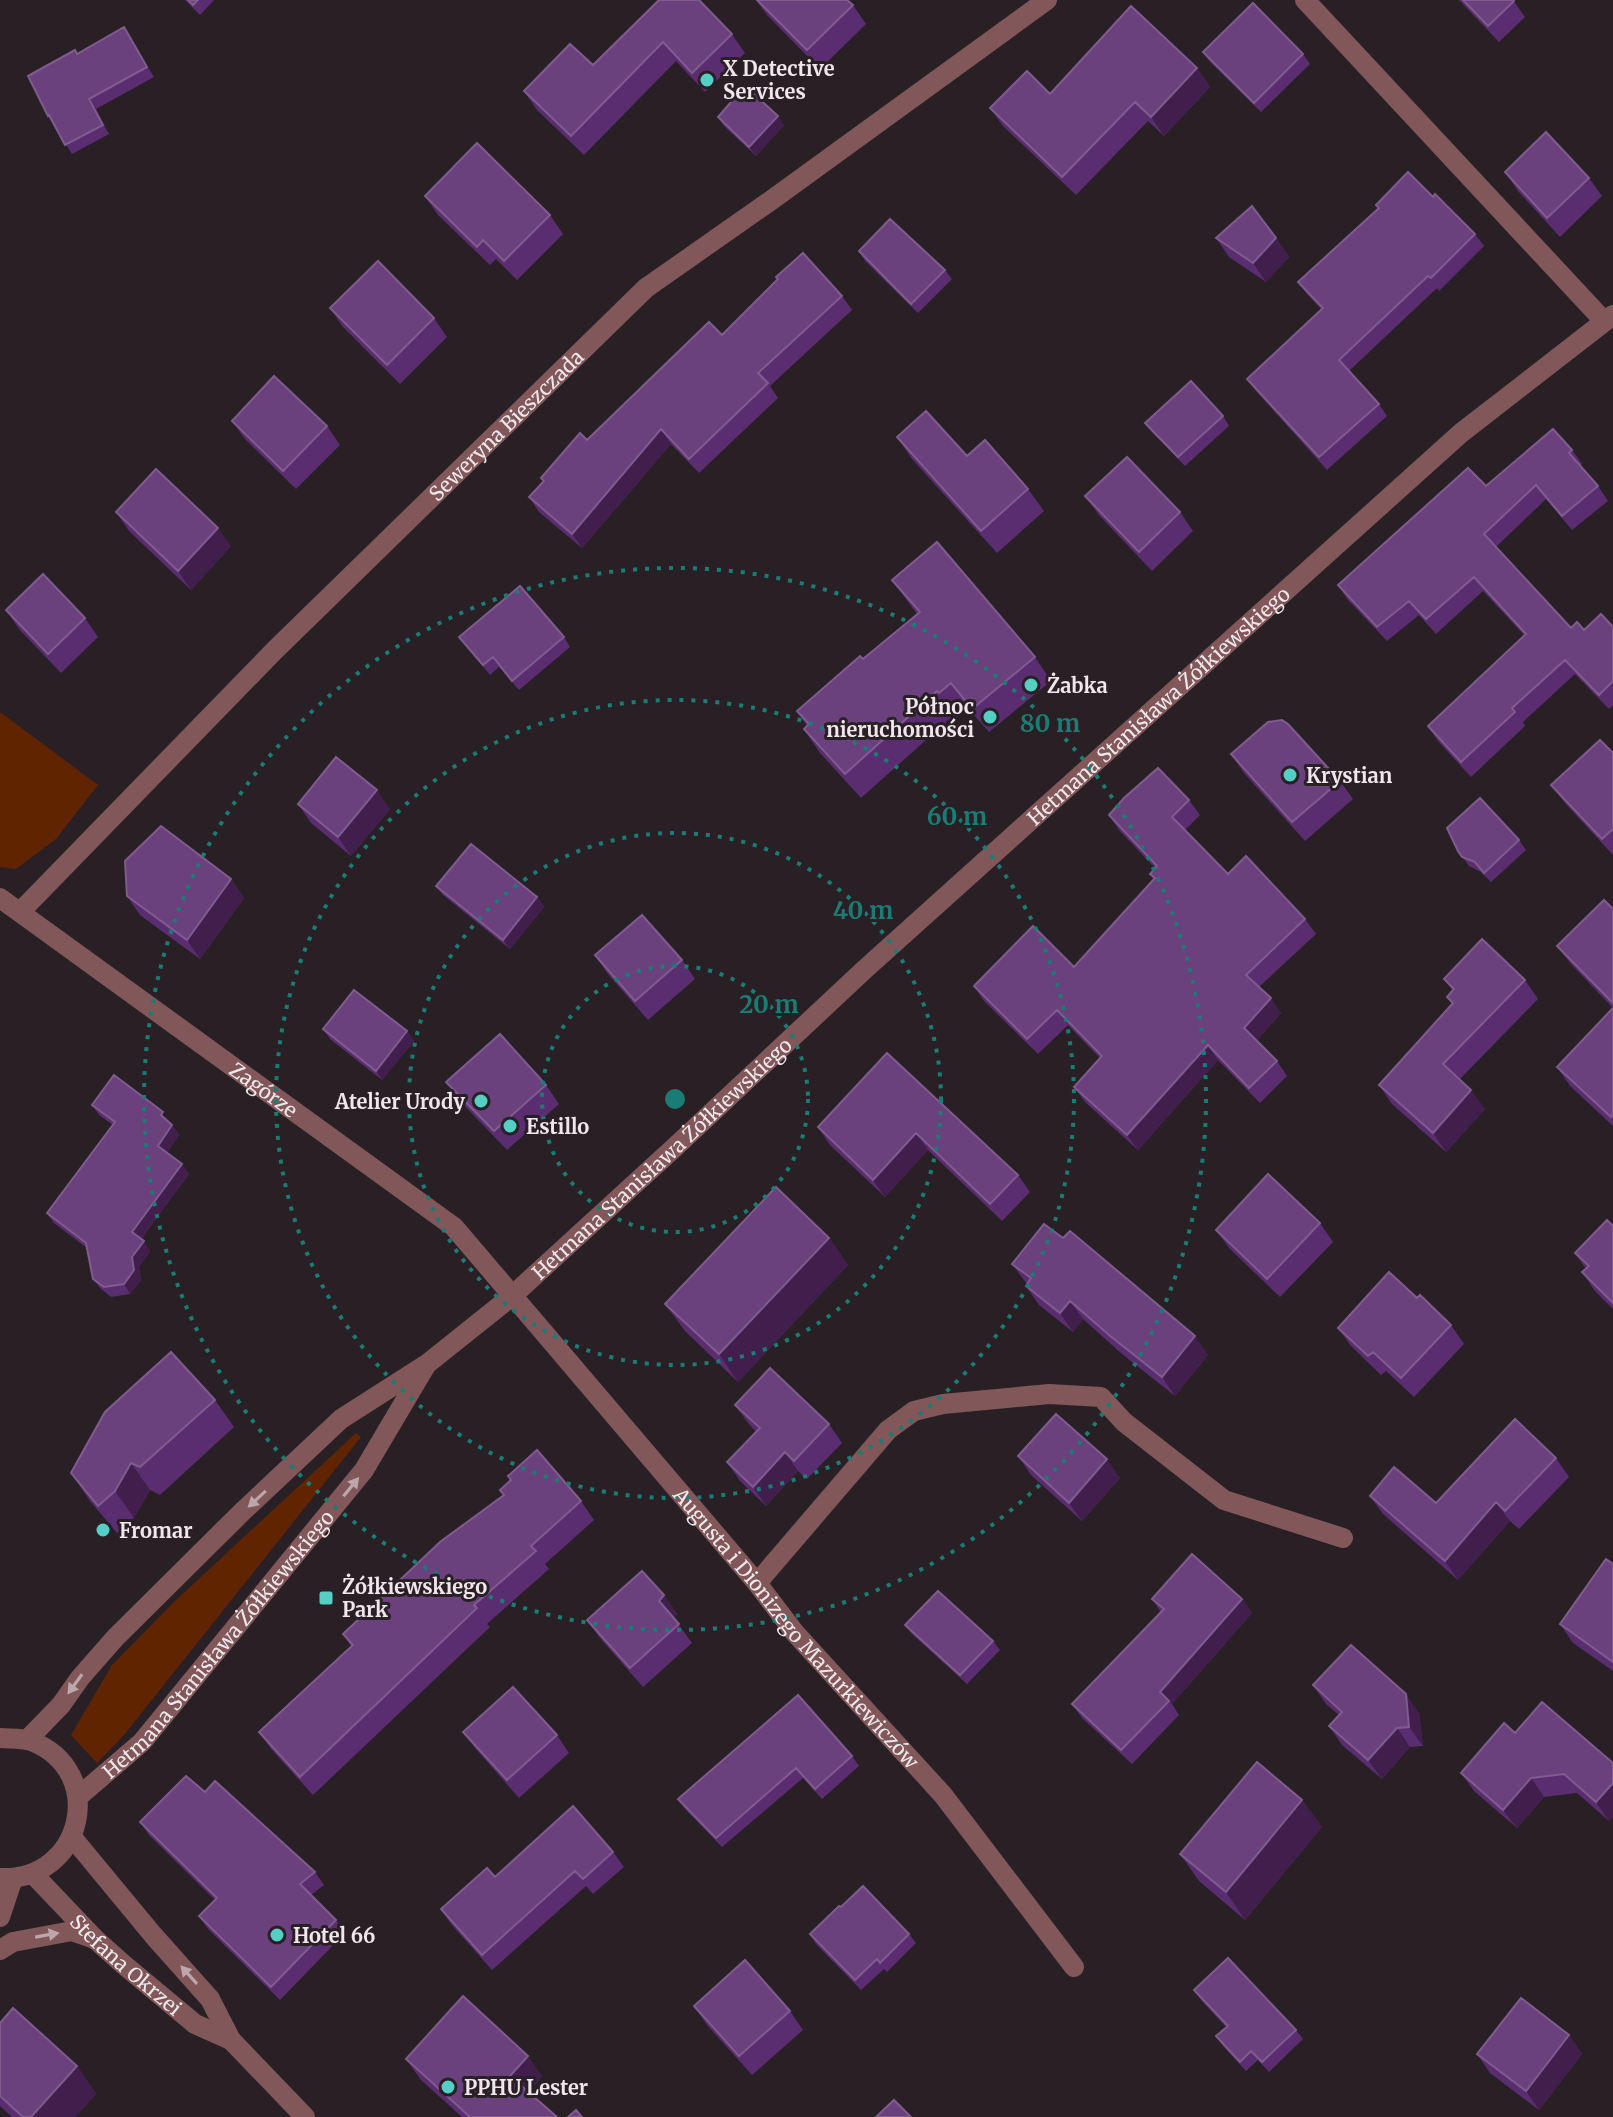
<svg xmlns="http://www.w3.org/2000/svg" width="1613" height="2117" font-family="Merriweather,serif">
  <rect width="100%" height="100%" fill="#292025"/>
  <path fill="#612400" d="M0 712 98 785 56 839 16 869 0 867Z
    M356 1433 361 1437 124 1735 97 1763 71 1735 112 1665 175 1601Z"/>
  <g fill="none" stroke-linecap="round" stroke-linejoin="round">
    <g stroke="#81575a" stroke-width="20">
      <path d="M1305 0 1604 321"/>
      <path id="s1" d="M0 898 454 1227 757 1583 795 1633 943 1795 1074 1967"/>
      <path id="s2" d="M20 912 274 651 646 288 773 199 1047 0"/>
      <path d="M757 1583 888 1430 914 1411 943 1404 1049 1394 1101 1397 1124 1422 1224 1500 1343 1538"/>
    </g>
    <g stroke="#81575a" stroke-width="20">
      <path d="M0 1738C10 1739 21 1738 31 1741 109 1771 83 1882 0 1878"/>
      <path id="s3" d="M27 1740 61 1705 80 1678 115 1638 242 1512 341 1419 427 1364 512 1296 675 1147 864 970 1461 433 1613 315"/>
      <path id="s4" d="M78 1797 142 1742 364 1470 425 1367"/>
      <path d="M72 1837 153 1935 210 1999 231 2040 305 2117"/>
      <path id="s5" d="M33 1874 95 1939 123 1964 195 2024 231 2040"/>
      <path d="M0 1917 13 1878"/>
      <path d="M0 1950 13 1942 72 1931 95 1939"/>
    </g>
  </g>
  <path fill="#5a2d70" d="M185 0H214L200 15Z
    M659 0 732 34 745 53 705 92 676 61 584 155 537 110 524 91 593 65Z
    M756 0 853 5 866 24 820 69 768 16Z
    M1459 0H1513L1525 17 1499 42Z
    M124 27 154 77 96 109 109 134 72 154 48 116 77 53Z
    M1203 52 1303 54 1310 64 1261 112 1210 62Z
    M1197 68 1210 87 1164 136 1148 121 1076 195 1003 126 990 108 1050 94Z
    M718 117 784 125 756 156 724 126Z
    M1505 172 1589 178 1602 196 1560 237 1518 191Z
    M425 196 550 215 563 234 517 280 496 259 490 265 438 215Z
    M1433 197 1475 234 1484 246 1439 291 1437 288 1349 371 1379 404 1387 416 1327 470 1256 391 1247 379 1322 310 1307 294 1298 282 1378 208 1376 205Z
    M1216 238H1276L1289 257 1266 282 1229 257Z
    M859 251 945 270 952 279 918 313 865 261Z
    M842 296 852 310 770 386 778 398 699 473 671 444 582 548 539 512 529 497 543 481 541 478 722 335Z
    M330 308 434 318 447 337 400 384 343 327Z
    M1223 416 1229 426 1185 466 1152 432 1145 423Z
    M232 421 327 426 340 445 296 489 245 439Z
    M897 437 967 456 1028 489 1044 511 997 553 912 459Z
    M1572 450 1582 464 1580 466 1598 486 1608 501 1572 530 1546 499 1496 547 1571 628 1584 630 1613 627V705L1609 709 1575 674 1523 722 1525 726 1471 777 1438 741 1428 726 1525 636 1483 591 1436 634 1419 615 1387 641 1348 600 1338 585 1486 486Z
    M1085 496 1180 512 1193 531 1152 571 1099 515Z
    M116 512 231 546 191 590 129 531Z
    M892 580 1035 657 1051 681 989 732 967 707 956 717 954 715 861 798 820 753 804 729 807 726 797 711 917 614Z
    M6 610 85 618 98 637 61 673 19 629Z
    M459 637H564L570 647 519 690 499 667 490 675Z
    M1613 753V855L1565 803 1551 785Z
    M1231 754 1340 781 1353 799 1305 841 1244 773Z
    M1189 800 1200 815 1185 830 1228 874 1305 919 1316 934 1259 987 1281 1013 1257 1040 1277 1061 1287 1076 1260 1103 1218 1060 1138 1150 1085 1102 1074 1087 1100 1058 1068 1025 1038 1054 984 1001 974 986 1074 967 1154 880 1150 874 1155 868 1119 830 1109 815Z
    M298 804 390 809 351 856 311 823Z
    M1519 840 1526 850 1491 882 1481 872 1469 866 1458 851Z
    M231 879 244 898 200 959 140 915 127 896Z
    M436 886 537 897 544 907 510 949 443 895Z
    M1613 909V1008L1571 964 1557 946Z
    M595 955 682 960 695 979 648 1020 608 974Z
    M1444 979 1525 980 1538 999 1460 1079 1485 1109 1446 1152 1392 1104 1379 1085 1452 1004 1447 997 1453 991Z
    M1613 1008V1126L1570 1086 1557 1067Z
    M323 1029 407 1031 414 1041 382 1080 330 1039Z
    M887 1053 1018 1175 1030 1192 1002 1221 928 1150 885 1197 830 1145 818 1127Z
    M446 1082 546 1085 559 1104 507 1150 459 1100Z
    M92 1105 170 1122 179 1135 167 1153 182 1164 189 1174 141 1239 150 1251 139 1267 141 1280 130 1294 111 1297 100 1288 93 1279 87 1248 54 1223 47 1213 113 1125 99 1115Z
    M1320 1223 1333 1242 1280 1297 1229 1248 1216 1230Z
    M1613 1226V1309L1595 1291 1582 1272 1586 1269 1575 1253Z
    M829 1238 848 1265 738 1382 685 1331 665 1304Z
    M1012 1264 1208 1355 1175 1396 1122 1354 1083 1319 1073 1332 1039 1305 1026 1286 1027 1284Z
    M1417 1298 1451 1325 1464 1344 1414 1397 1386 1371 1381 1375 1351 1346 1338 1328Z
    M215 1400 234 1427 160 1495 150 1490 134 1518 117 1533 90 1501 71 1473Z
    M735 1405 829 1424 842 1443 807 1479 798 1471 766 1506 740 1481 727 1462 756 1432 749 1424Z
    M1018 1456 1120 1478 1082 1521 1031 1475Z
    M1556 1458 1569 1477 1519 1529 1510 1521 1458 1580 1383 1514 1370 1496 1436 1503Z
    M581 1501 594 1520 545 1564 549 1569 487 1624 490 1627 313 1795 272 1750 259 1732 351 1646 343 1634Z
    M1613 1564V1671L1573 1643 1560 1624Z
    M664 1595 677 1614 674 1618 692 1643 643 1687 600 1638 587 1620Z
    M1152 1599H1242L1252 1613 1172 1704 1179 1715 1132 1764 1082 1718 1072 1704 1161 1612Z
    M905 1625 993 1641 1000 1650 967 1684 912 1634Z
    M1313 1685 1419 1713 1423 1746 1410 1747 1382 1779 1342 1745 1329 1726 1339 1715 1326 1704Z
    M798 1695 852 1756 859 1766 822 1799 803 1778 722 1847 685 1809 678 1799Z
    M1542 1702 1609 1821 1577 1793 1544 1797 1517 1828 1474 1791 1461 1773 1515 1733Z
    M463 1732 557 1735 569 1753 519 1798 476 1749Z
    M205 1792 315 1872 324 1885 311 1895 336 1920 345 1933 280 2000 208 1929 199 1916 215 1900 149 1835 140 1822Z
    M1302 1800 1322 1827 1245 1920 1199 1881 1180 1854Z
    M613 1852 624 1867 593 1894 586 1886 492 1970 451 1924 441 1909 495 1877Z
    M810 1934H909L916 1943 887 1972 884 1969 861 1990 816 1944Z
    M1194 1990 1296 2030 1303 2039 1269 2072 1258 2060 1246 2071 1223 2046 1216 2036 1226 2027 1201 2000Z
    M694 2006 790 2011 803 2030 752 2075 707 2025Z
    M0 2023 77 2066 96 2094 75 2117H12L0 2106Z
    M1569 2035 1582 2054 1539 2110 1490 2073 1477 2054Z
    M406 2059 542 2076 529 2092 557 2117H462L421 2080Z"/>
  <path fill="#401f4d" d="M124 27 131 37 154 77 147 67Z
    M1197 68 1210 87 1164 136 1151 117Z
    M89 99 96 109 109 134 103 125Z
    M778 116 784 125 756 156 749 147Z
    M1276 238 1289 257 1266 282 1253 263Z
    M661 429 671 444 582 548 572 534Z
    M218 528 231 546 191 590 178 571Z
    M377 790 390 809 351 856 338 837Z
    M231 879 244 898 200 959 187 940Z
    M537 897 544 907 510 949 503 940Z
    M1271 998 1281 1013 1255 1042 1244 1028Z
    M407 1031 414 1041 382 1080 376 1071Z
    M1208 1045 1218 1060 1138 1150 1127 1135Z
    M1471 1090 1485 1109 1446 1152 1433 1133Z
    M172 1125 179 1135 165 1156 158 1146Z
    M916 1133 928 1150 885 1197 873 1180Z
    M182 1164 189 1174 139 1241 132 1232Z
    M829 1238 848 1265 738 1382 719 1354Z
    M144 1241 150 1251 139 1267 141 1280 130 1294 124 1284 132 1257Z
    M1070 1301 1083 1319 1073 1332 1060 1313Z
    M1195 1336 1208 1355 1175 1396 1162 1377Z
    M785 1452 798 1471 766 1506 753 1487Z
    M1107 1459 1120 1478 1082 1521 1069 1503Z
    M131 1463 150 1490 134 1518 115 1491Z
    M1496 1502 1510 1521 1458 1580 1445 1561Z
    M664 1595 677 1614 672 1620 659 1601Z
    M1242 1599 1252 1613 1172 1704 1160 1692Z
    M1406 1694 1419 1713 1423 1746 1409 1727Z
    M1397 1728 1410 1747 1382 1779 1368 1760Z
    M1531 1778 1544 1797 1517 1828 1503 1810Z
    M1613 1783V1817L1609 1821 1596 1802Z
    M1302 1800 1322 1827 1245 1920 1226 1892Z
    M1569 2035 1582 2054 1539 2110 1526 2091Z
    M528 2056 542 2076 525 2096 510 2076Z
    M77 2066 96 2094 75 2117H31Z"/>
  <path fill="#6a417d" stroke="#7f5b8f" stroke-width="2" d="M188 0H198L193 5Z
    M659 0H699L732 34 692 73 663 42 571 136 524 91 570 44 593 65Z
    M757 0H847L853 5 807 50Z
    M1463 0H1513L1514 1 1488 26Z
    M1253 3 1303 54 1254 103 1203 52Z
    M1131 6 1197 68 1151 117 1135 102 1062 177 990 108 1027 71 1050 94Z
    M124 27 147 67 89 99 103 125 65 145 49 115 48 116 28 76 75 50 77 54Z
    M745 86 778 116 749 147 718 117Z
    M1546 132 1589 178 1547 218 1505 172Z
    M477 143 550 215 504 261 483 240 477 247 425 196Z
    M1408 172 1433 197 1435 194 1475 234 1431 278 1428 276 1339 360 1379 404 1319 457 1247 379 1323 308 1298 282 1379 208 1376 205Z
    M1252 206 1276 238 1253 263 1216 238Z
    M890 219 945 270 911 304 859 251Z
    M803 253 842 296 758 373 768 383 689 459 661 429 572 534 529 497 544 481 541 478 580 433 587 440 709 322 722 335 778 279 776 277Z
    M378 261 434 318 387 365 330 308Z
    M274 376 327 426 283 471 232 421Z
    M1191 381 1223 416 1178 457 1145 423Z
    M926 411 967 456 985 440 1028 489 981 531 897 437Z
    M1553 429 1572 450 1569 453 1598 486 1562 516 1536 485 1484 534 1571 628 1577 622 1584 630 1601 614 1613 627V681L1599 695 1565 660 1512 708 1515 712 1461 762 1428 726 1526 634 1474 577 1426 619 1409 601 1377 627 1338 585 1468 468 1486 486Z
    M1127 457 1180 512 1139 552 1085 496Z
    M156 469 218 528 178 571 116 512Z
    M937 542 1035 657 972 709 951 683 939 693 937 691 845 774 804 729 809 724 797 711 860 656 863 659 920 612 892 580Z
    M43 574 85 618 48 654 6 610Z
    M520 586 564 637 512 681 493 657 483 665 459 637Z
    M1282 720 1288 724 1340 781 1292 822 1231 754 1268 722Z
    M1600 740 1613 753V829L1602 839 1551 785Z
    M336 757 377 790 338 837 298 804Z
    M1158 768 1189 800 1172 817 1228 874 1246 856 1305 919 1246 975 1271 998 1244 1028 1277 1061 1249 1088 1208 1045 1127 1135 1074 1087 1102 1056 1057 1010 1027 1039 974 986 1033 926 1074 967 1155 878 1150 874 1157 866 1109 815 1124 798Z
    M1480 798 1519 840 1484 873 1475 862 1462 857 1458 851 1447 828Z
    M161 826 231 879 187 940 127 896 125 861Z
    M471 844 537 897 503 940 436 886Z
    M1604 900 1613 909V1003L1557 946Z
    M642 915 682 960 635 1001 595 955Z
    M1482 939 1525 980 1443 1064 1471 1090 1433 1133 1379 1085 1453 1003 1447 997 1454 989 1444 979Z
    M354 990 407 1031 376 1071 323 1029Z
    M1613 1008V1113L1611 1117 1557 1067Z
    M500 1034 546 1085 494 1131 446 1082Z
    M887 1053 1018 1175 990 1204 916 1133 873 1180 818 1127Z
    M114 1075 163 1112 161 1115 172 1125 158 1146 182 1164 132 1232 144 1241 132 1257 134 1270 124 1284 104 1287 93 1279 86 1243 47 1213 115 1122 92 1105Z
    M1268 1174 1320 1223 1267 1279 1216 1230Z
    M776 1187 829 1238 719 1354 665 1304Z
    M1607 1220 1613 1226V1303L1582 1272 1589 1266 1575 1253Z
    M1044 1224 1063 1238 1070 1231 1195 1336 1162 1377 1109 1335 1070 1301 1060 1313 1026 1286 1031 1278 1012 1264Z
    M1389 1272 1417 1298 1420 1295 1451 1325 1401 1378 1373 1352 1368 1356 1338 1328Z
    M171 1352 215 1400 140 1467 131 1463 115 1491 98 1506 71 1473 105 1412Z
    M770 1368 829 1424 794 1461 785 1452 753 1487 727 1462 760 1428 735 1405Z
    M1056 1414 1107 1459 1069 1503 1018 1456Z
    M1515 1419 1556 1458 1505 1511 1496 1502 1445 1561 1370 1496 1394 1467 1436 1503Z
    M537 1450 581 1501 531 1546 536 1551 474 1605 477 1608 300 1777 259 1732 353 1645 343 1634 440 1542 504 1495 500 1490 511 1480 508 1476Z
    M1192 1554 1242 1599 1160 1692 1169 1701 1121 1750 1072 1704 1164 1609 1152 1599Z
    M1606 1559 1613 1564V1662L1560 1624Z
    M642 1571 664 1595 659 1601 679 1624 630 1668 587 1620Z
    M938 1591 993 1641 960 1675 905 1625Z
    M1351 1645 1406 1694 1409 1727 1397 1728 1368 1760 1329 1726 1342 1712 1313 1685Z
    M513 1687 557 1735 507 1780 463 1732Z
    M798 1695 852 1756 815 1789 796 1768 716 1838 678 1799Z
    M1542 1702 1613 1763V1783L1596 1802 1564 1774 1531 1778 1503 1810 1461 1773 1504 1723 1515 1733Z
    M1257 1762 1302 1800 1226 1892 1180 1854Z
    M186 1776 205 1792 215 1781 315 1872 300 1884 336 1920 271 1987 199 1916 217 1898 140 1822Z
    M573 1806 613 1852 583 1879 575 1871 482 1955 441 1909 487 1868 495 1877Z
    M863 1886 909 1934 880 1963 877 1959 855 1980 810 1934 839 1906 841 1907Z
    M1228 1958 1296 2030 1262 2062 1251 2051 1240 2062 1216 2036 1228 2026 1194 1990Z
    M745 1960 790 2011 739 2056 694 2006Z
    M463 1996 528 2056 510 2076 557 2117H470L406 2059Z
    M1521 1998 1569 2035 1526 2091 1477 2054Z
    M13 2008 77 2066 31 2117H23L0 2096V2023Z
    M894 2100 911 2117H876Z
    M576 2110 582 2117H568Z"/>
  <defs><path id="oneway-solid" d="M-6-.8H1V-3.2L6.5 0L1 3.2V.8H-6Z" transform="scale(2)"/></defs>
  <g fill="#bda7aa">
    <use href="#oneway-solid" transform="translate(351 1487) rotate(-51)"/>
    <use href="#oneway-solid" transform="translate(257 1499) rotate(137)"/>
    <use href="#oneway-solid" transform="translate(75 1684) rotate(126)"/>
    <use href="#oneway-solid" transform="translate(47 1935) rotate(-10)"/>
    <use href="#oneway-solid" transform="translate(189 1975) rotate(-132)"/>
  </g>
  <g fill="none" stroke="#1a7c74" stroke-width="4" stroke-dasharray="4 8">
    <circle cx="675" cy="1099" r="133"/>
    <circle cx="675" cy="1099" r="266"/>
    <circle cx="675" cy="1099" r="399"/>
    <circle cx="675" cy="1099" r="531"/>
  </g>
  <g fill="#55cec6" stroke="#292025" stroke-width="3">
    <circle cx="707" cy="80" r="8"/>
    <circle cx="1031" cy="685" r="8"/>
    <circle cx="990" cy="717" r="8"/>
    <circle cx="1290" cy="775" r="8"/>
    <circle cx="481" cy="1101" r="8"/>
    <circle cx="510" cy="1126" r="8"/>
    <circle cx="103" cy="1530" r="8"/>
    <rect x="318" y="1590" width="16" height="16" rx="4"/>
    <circle cx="277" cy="1935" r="8"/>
    <circle cx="448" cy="2087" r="8"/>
  </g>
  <g text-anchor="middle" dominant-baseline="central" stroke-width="6" stroke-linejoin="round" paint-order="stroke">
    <g font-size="20" font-weight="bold" fill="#eee8eb" stroke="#292025" text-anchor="start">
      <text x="723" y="68">X Detective<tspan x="723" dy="23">Services</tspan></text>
      <text x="1047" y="685">Żabka</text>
      <text x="974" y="706" text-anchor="end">Północ<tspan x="974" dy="23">nieruchomości</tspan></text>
      <text x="1306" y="775">Krystian</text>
      <text x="465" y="1101" text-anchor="end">Atelier Urody</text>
      <text x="526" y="1126">Estillo</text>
      <text x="119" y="1530">Fromar</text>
      <text x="342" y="1586">Żółkiewskiego<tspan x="342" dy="23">Park</tspan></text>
      <text x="293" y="1935">Hotel 66</text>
      <text x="464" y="2087">PPHU Lester</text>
    </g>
    <g font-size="20" fill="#eee8eb" stroke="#292025">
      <text stroke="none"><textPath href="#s2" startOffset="688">Seweryna Bieszczada</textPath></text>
      <text stroke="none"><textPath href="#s3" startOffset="1536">Hetmana Stanisława Żółkiewskiego</textPath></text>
      <text stroke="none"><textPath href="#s1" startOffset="326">Zagórze</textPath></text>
      <text stroke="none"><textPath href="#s3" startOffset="864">Hetmana Stanisława Żółkiewskiego</textPath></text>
      <text stroke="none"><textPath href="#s1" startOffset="1088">Augusta i Dionizego Mazurkiewiczów</textPath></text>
      <text stroke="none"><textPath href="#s4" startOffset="208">Hetmana Stanisława Żółkiewskiego</textPath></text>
      <text stroke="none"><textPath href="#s5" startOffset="130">Stefana Okrzei</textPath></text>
    </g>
  </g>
  <circle cx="675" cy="1099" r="12" fill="#1a7c74" stroke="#292025" stroke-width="4"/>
  <g font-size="24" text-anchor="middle" font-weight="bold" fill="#1a7c74" stroke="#292025" stroke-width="6" stroke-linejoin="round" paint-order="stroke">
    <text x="1050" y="732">80 m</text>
    <text x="957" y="825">60 m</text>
    <text x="863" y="919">40 m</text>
    <text x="769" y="1013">20 m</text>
  </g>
</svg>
